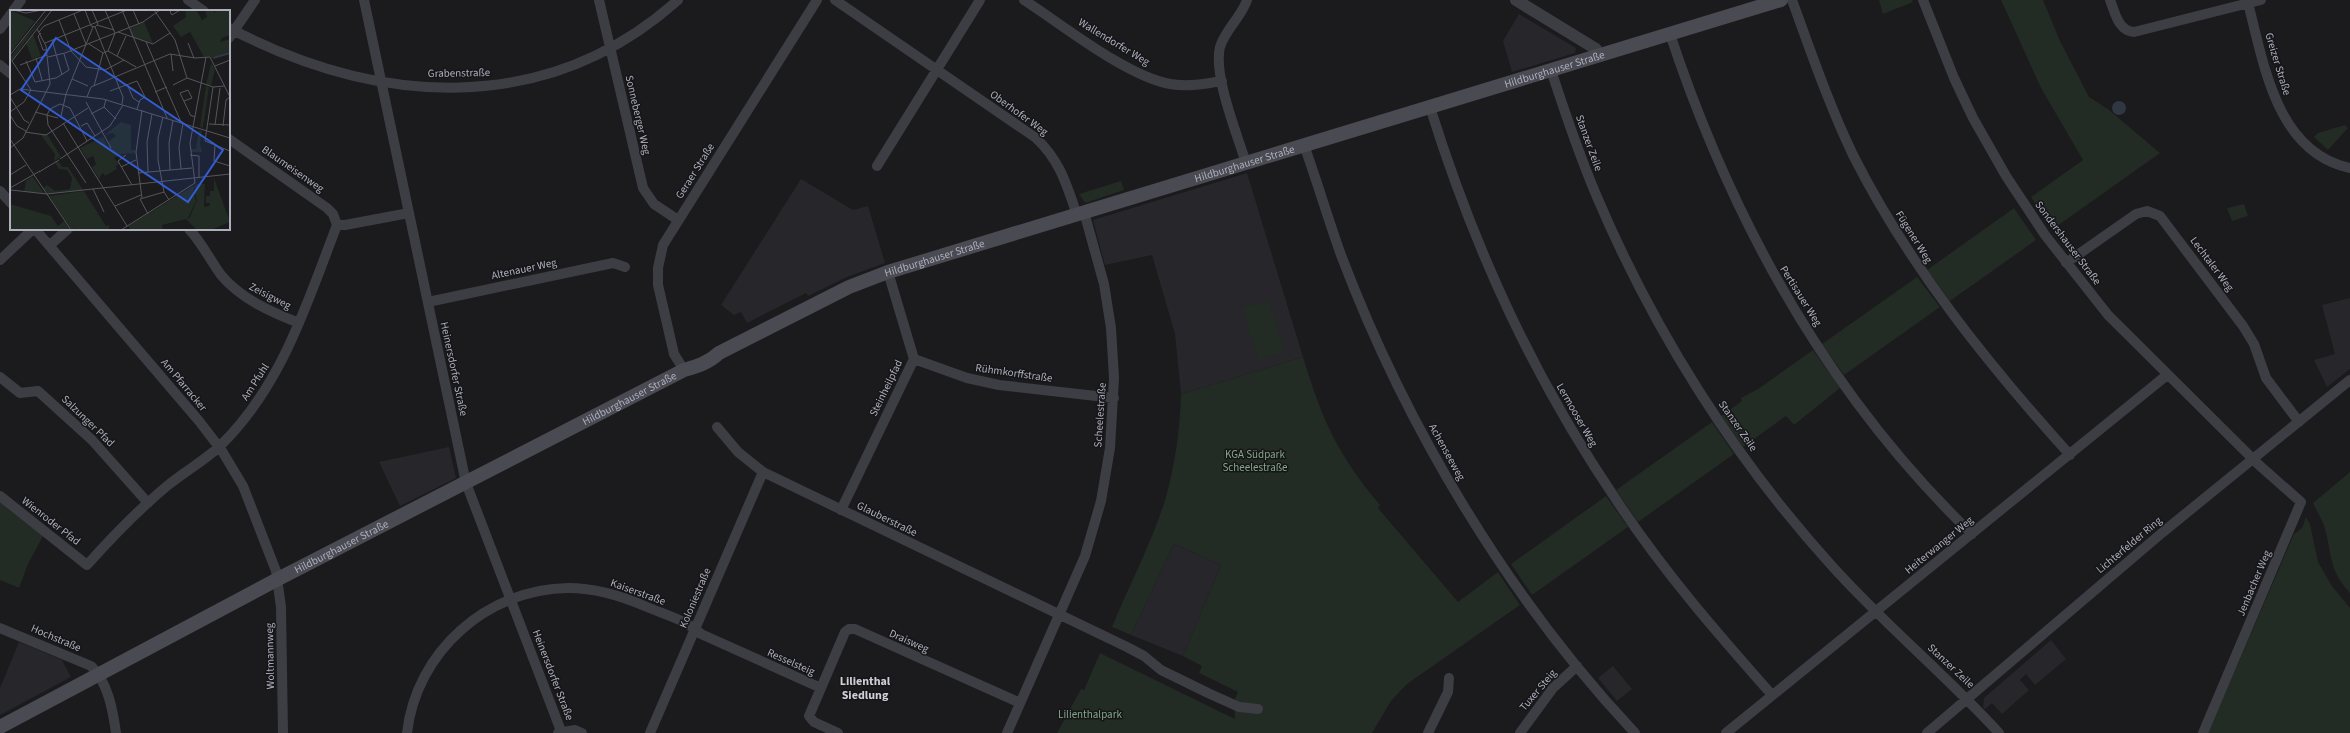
<svg xmlns="http://www.w3.org/2000/svg" width="2350" height="733" font-family="'Source Sans 3',sans-serif">
  <rect width="100%" height="100%" fill="#1b1a1d"/>
  <path fill="#27262a" d="M1519 14 1576 48 1575 53 1512 72 1503 41Z
    M1247 173 1303 357 1181 394 1175 334 1152 255 1105 265 1093 220Z
    M801 179 853 210 868 206 885 263 847 277 808 296 806 293 747 323 741 312 734 315 721 305Z
    M2350 298V369L2327 387 2314 360 2335 354 2322 305Z
    M449 447 456 478 400 506 379 462Z
    M1174 544 1221 565 1183 656 1131 635Z
    M2051 640 2066 659 2035 685 2026 674 2020 680 2029 690 2002 714 1992 703 1985 709 1983 707 1984 698Z
    M19 642 62 660 71 677 0 715V688Z
    M1613 666 1632 689 1617 701 1598 678Z"/>
  <path fill="#222b24" d="M1879 0H1912L1913 2 1883 14Z
    M2001 0H2043L2060 41 2089 97 2108 109 2160 153 2053 229 2031 197 2083 160 2041 88Z
    M2345 125 2348 128 2328 150 2314 137 2318 133Z
    M1121 181 1124 190 1085 203 1079 194Z
    M2244 204 2248 216 2232 221 2227 208Z
    M2014 208 2036 240 1950 301 1927 270Z
    M1917 277 1940 307 1844 375 1822 344Z
    M1269 300 1285 352 1259 361 1242 308Z
    M1813 350 1840 388 1794 425 1786 416 1743 447 1721 416 1742 401 1741 398 1758 389Z
    M1303 357C1322 419 1337 454 1380 505L1378 508 1458 602 1498 572 1520 605 1407 684 1391 701 1372 733H1057L1081 689 1084 690 1100 653 1235 719 1234 701 1238 692 1199 673 1202 666 1183 656 1221 565 1174 544 1131 635 1112 627C1129 585 1153 540 1166 497 1175 463 1180 429 1181 394Z
    M1712 422 1734 454 1638 522 1616 490Z
    M2350 472V593C2326 567 2333 551 2323 523 2320 516 2316 510 2313 503Z
    M1606 496 1628 527 1532 595 1511 564Z
    M0 502 43 536 28 564 19 588 0 580Z
    M2306 517 2310 524 2318 562 2332 586 2350 608V733H2208L2294 534 2302 528Z"/>
  <path fill="#2f3742" d="M2112 108a7 7 0 1 1 14 0a7 7 0 1 1-14 0Z"/>
  <g fill="none" stroke-linecap="round" stroke-linejoin="round">
    <path stroke="#3d3d44" stroke-width="10" d="M188 0 204 11
      M364 0 466 483 561 731
      M599 0 643 188 654 204 678 220
      M835 0 1036 138C1060 161 1066 183 1077 215
      M1024 0C1063 25 1126 76 1170 84 1187 87 1205 84 1222 81
      M1792 0C1811 52 1829 105 1853 155 1909 266 1987 363 2070 455
      M1923 0 1954 78 1973 118 2006 176 2045 235 2108 315 2259 465 2301 502 2203 733
      M2110 0C2115 12 2118 31 2134 32L2261 0
      M2248 3C2264 64 2276 152 2350 168
      M13 11 21 0
      M229 28C378 106 546 118 678 0
      M0 29 11 14
      M1670 34C1732 221 1829 396 1972 534
      M229 38 255 0
      M0 65 11 74
      M1551 70C1565 113 1579 155 1597 197 1654 331 1734 458 1832 566 1885 625 1946 675 1999 733
      M1430 107C1475 251 1534 379 1619 504 1664 572 1718 634 1772 695
      M229 139 327 208 333 214 337 225
      M1304 145C1317 181 1328 219 1341 255 1406 427 1509 599 1635 733
      M1246 163C1237 134 1213 75 1220 47 1225 30 1242 16 1247 0
      M877 166 980 0
      M0 191 11 203
      M337 225H345L409 213
      M35 229 199 421 222 451 243 486 276 571 281 607 283 733
      M189 229C202 243 210 260 221 275 241 299 271 312 299 323
      M50 245 68 229
      M0 260 33 229
      M2066 263 2136 214 2147 211 2160 216 2243 326 2254 344 2266 378 2299 422
      M428 302 613 263 625 267
      M914 359 967 378 999 385 1114 398
      M684 370 674 354 658 285V268L663 245 817 0
      M0 377 20 393 38 391 92 440 148 503
      M717 427 738 452 763 472 1127 647 1144 656 1161 670 1208 693 1239 707 1258 709
      M0 496 87 565C112 537 138 510 167 486 184 472 204 461 220 446 282 386 307 303 337 225
      M841 510 914 359 888 272
      M0 628 91 666C108 682 113 711 116 733
      M407 733C416 652 487 589 568 588 596 588 622 596 647 607 666 615 686 620 701 634L821 688
      M558 733 575 730 582 733
      M650 733 763 472
      M838 733 814 722 809 716 845 632 849 629H855L1020 703
      M1007 733 1085 556 1101 501 1110 448 1114 378 1111 328 1104 284 1084 212
      M1428 733 1448 692 1449 678
      M1520 733 1553 688 1577 666
      M1726 733 2167 375
      M1927 733 2163 532 2350 380"/>
    <path stroke="#3d3d44" stroke-width="12" d="M1516 0 1596 49 1598 55"/>
    <path stroke="#494a52" stroke-width="14" id="s1" d="M0 727 278 579 684 370C698 366 708 363 719 353L849 287 888 272 1781 0"/>
  </g>
  <g text-anchor="middle" dominant-baseline="central" stroke-width="3" stroke-linejoin="round" paint-order="stroke">
    <g font-size="11" fill="#adafbd" stroke="#161518">
      <text transform="translate(1114 42) rotate(31)">Wallendorfer Weg</text>
      <text transform="translate(2278 64) rotate(73)">Greizer Straße</text>
      <text stroke="none"><textPath href="#s1" startOffset="1695">Hildburghauser Straße</textPath></text>
      <text transform="translate(459 73) rotate(-1)">Grabenstraße</text>
      <text transform="translate(1019 113) rotate(36)">Oberhofer Weg</text>
      <text transform="translate(638 115) rotate(77)">Sonneberger Weg</text>
      <text transform="translate(1589 143) rotate(70)">Stanzer Zeile</text>
      <text stroke="none"><textPath href="#s1" startOffset="1371">Hildburghauser Straße</textPath></text>
      <text transform="translate(293 169) rotate(35)">Blaumeisenweg</text>
      <text transform="translate(695 171) rotate(-58)">Geraer Straße</text>
      <text transform="translate(1914 237) rotate(58)">Fügener Weg</text>
      <text transform="translate(2068 243) rotate(53)">Sondershauser Straße</text>
      <text stroke="none"><textPath href="#s1" startOffset="1047">Hildburghauser Straße</textPath></text>
      <text transform="translate(2212 264) rotate(53)">Lechtaler Weg</text>
      <text transform="translate(524 269) rotate(-12)">Altenauer Weg</text>
      <text transform="translate(270 296) rotate(27)">Zeisigweg</text>
      <text transform="translate(1801 296) rotate(58)">Pertisauer Weg</text>
      <text transform="translate(454 369) rotate(78)">Heinersdorfer Straße</text>
      <text transform="translate(1014 373) rotate(8)">Rühmkorffstraße</text>
      <text transform="translate(255 382) rotate(-57)">Am Pfuhl</text>
      <text transform="translate(184 385) rotate(50)">Am Pfarracker</text>
      <text transform="translate(886 388) rotate(-64)">Steinheilpfad</text>
      <text stroke="none"><textPath href="#s1" startOffset="710">Hildburghauser Straße</textPath></text>
      <text transform="translate(1100 415) rotate(-86)">Scheelestraße</text>
      <text transform="translate(1577 415) rotate(60)">Lermooser Weg</text>
      <text transform="translate(88 421) rotate(44)">Salzunger Pfad</text>
      <text transform="translate(1738 426) rotate(55)">Stanzer Zeile</text>
      <text transform="translate(1447 452) rotate(61)">Achenseeweg</text>
      <text transform="translate(887 519) rotate(26)">Glauberstraße</text>
      <text transform="translate(51 521) rotate(38)">Wienroder Pfad</text>
      <text transform="translate(1939 545) rotate(-39)">Heiterwanger Weg</text>
      <text transform="translate(2129 545) rotate(-40)">Lichterfelder Ring</text>
      <text stroke="none"><textPath href="#s1" startOffset="386">Hildburghauser Straße</textPath></text>
      <text transform="translate(2254 583) rotate(-67)">Jenbacher Weg</text>
      <text transform="translate(638 592) rotate(20)">Kaiserstraße</text>
      <text transform="translate(695 598) rotate(-67)">Koloniestraße</text>
      <text transform="translate(56 638) rotate(23)">Hochstraße</text>
      <text transform="translate(909 641) rotate(24)">Draisweg</text>
      <text transform="translate(270 656) rotate(-91)">Woltmannweg</text>
      <text transform="translate(791 662) rotate(24)">Resselsteig</text>
      <text transform="translate(1951 666) rotate(43)">Stanzer Zeile</text>
      <text transform="translate(553 675) rotate(69)">Heinersdorfer Straße</text>
      <text transform="translate(1538 690) rotate(-50)">Tuxer Steig</text>
    </g>
    <g font-size="11" fill="#83a88a" stroke="#161518">
      <text x="1255" y="454">KGA Südpark<tspan x="1255" dy="13">Scheelestraße</tspan></text>
      <text x="1090" y="714">Lilienthalpark</text>
    </g>
    <g font-size="12" font-weight="bold" fill="#cecfd8" stroke="#161518">
      <text x="865" y="681">Lilienthal<tspan x="865" dy="14">Siedlung</tspan></text>
    </g>
  </g>
  <g transform="translate(10 10)">
    <rect width="220" height="220" fill="#1b1a1d"/>
    <path d="M0 0 25 11 0 43ZM40 0 11 37 0 54V48L13 30ZM175 0H186L192 10 197 7 195 2 197 1 203 0 205 4V0H220V25L212 28 210 32 220 29V43L202 48 200 46 194 47 180 22 171 27 163 16 176 7ZM134 12 143 33 122 27 120 18ZM23 24 31 46 22 49 16 33ZM198 48 205 59 201 76 196 75 201 53ZM196 76 199 77 193 118 190 117ZM111 112 121 115V140H125V143L112 144 104 148 109 154 106 156 107 159 95 166 93 163 91 165 89 169 82 157 86 154 83 146 77 149 70 138 93 127 99 138V131L106 126 103 123 95 125ZM189 120 192 121 190 134 192 142H181V139H186ZM37 124 51 147 44 151 45 144 31 125ZM48 151 52 157H58L73 180 38 184 33 178 37 175 45 181 60 179 62 168 57 160 49 159 45 153ZM22 167H23L34 183 14 182 16 171ZM204 168 220 212 201 220H187L176 209 152 215 153 220H121L118 216 185 175 183 181 186 191 178 208 179 209 187 190 184 182 186 174H195L194 197 199 196 200 193H196V186H200V181H204ZM74 181 96 216 99 215V220H62L39 186ZM0 194 41 206 48 216 54 211 60 220H0Z" fill="#222b24"/>
    <path fill="none" stroke="#2f3742" stroke-width="2" d="M203 48 220 43"/>
    <path fill="none" stroke="#55565d" stroke-width="1" d="M3 0 16 3 32 0M75 0 81 16 85 17 88 14 82 0M95 0 105 23M112 0 157 108M123 0 129 14M144 0 165 30 177 68 203 77 215 76M162 0 160 2 162 5 170 0M64 4 76 34M49 10 61 41 76 57 95 60 114 50M87 15 104 20M85 17 113 87 112 94M29 22 34 16 73 0M108 22 143 34 160 23M31 23 28 26 33 40H37M42 30 52 65M136 32 171 112M35 33 117 0M178 33 184 48M79 34 93 43 98 41 126 57M98 41 105 23M54 44 59 60M161 44 163 61M0 45 36 0M107 46 116 26M38 47 55 43 133 12 150 0M26 48 32 70M16 51 25 72 46 68 59 60M10 55 37 45M205 56 220 50M62 69 78 76M117 74 123 88 129 92M163 75 177 68M84 76 93 43M203 77 195 131 220 141M100 81 127 71 135 87 130 90 127 99M145 82 157 77M0 85 10 79 93 89 220 128M0 87 14 110 19 113M77 87 81 77 160 44 185 48 200 47 220 87M174 91 182 88 178 80 170 83 180 104V105L185 107M76 92 101 138M94 97 106 109M0 102 14 92 21 80 2 51 42 0M25 102 48 108M81 104 94 97 96 89M0 105 7 116 16 121M51 106 56 84 83 17M153 107 148 128V150L154 182 159 190M53 113 117 216M199 114 220 115M205 115 210 78M71 116 77 113 85 126M213 116 216 90 220 87M15 122 36 125 78 98M0 129 61 220M205 135 204 151 220 156M0 138 13 128 40 74 36 36 27 19M116 145 108 151 122 175M180 145 189 146V168M50 149 100 116 113 95M111 157 126 150M171 159 169 137 173 113M160 160 159 133 163 110M29 162 49 150M138 162 137 132 142 104M128 163 182 158M0 165 16 155M76 173 38 115 37 105 40 99 50 94 60 98 77 131M0 178 30 161M83 179 94 202M1 180 37 184 220 164M132 188 126 142 132 100M105 196 131 185M138 204 130 189 154 182M111 220 185 173 180 133 196 47"/>
    <path fill="#335dd4" fill-opacity="0.15" stroke="#335dd4" stroke-width="2" d="M46 28 213 140 178 192 11 80Z"/>
    <rect width="220" height="220" fill="none" stroke="#adafbd" stroke-width="2"/>
  </g>
</svg>
